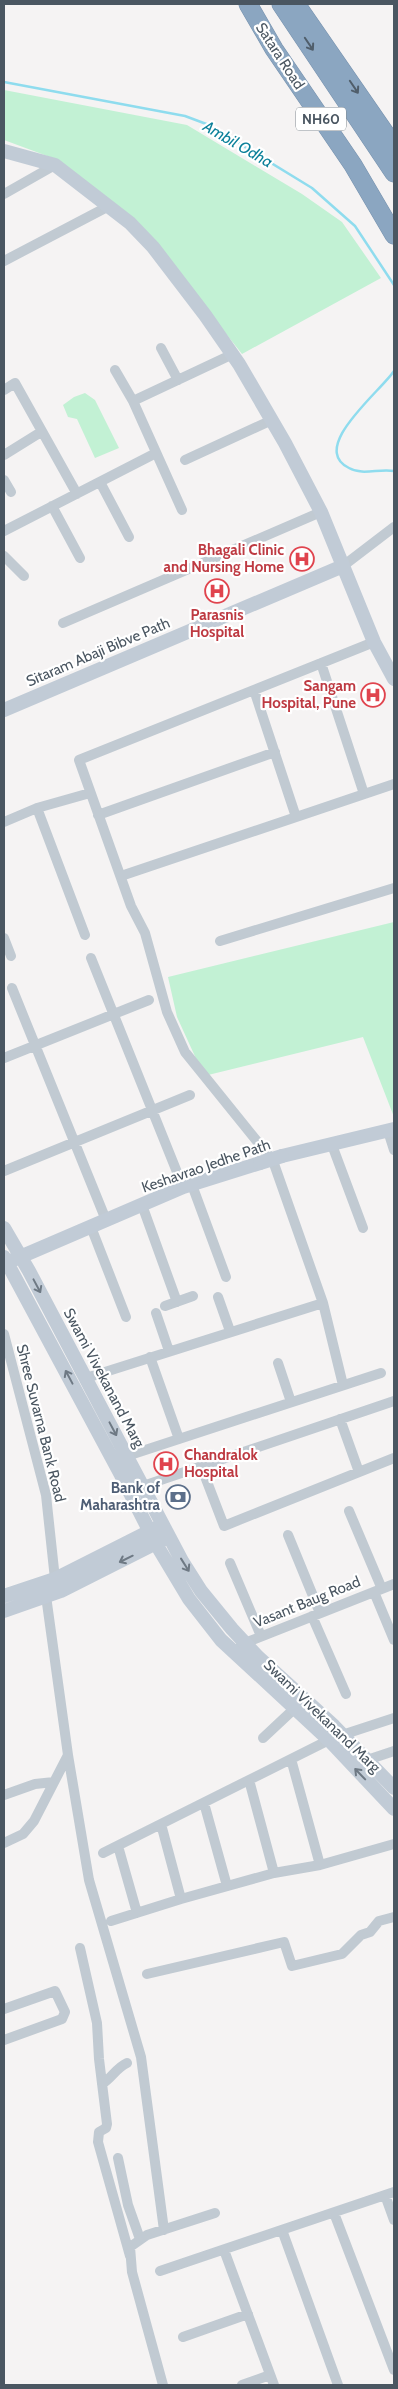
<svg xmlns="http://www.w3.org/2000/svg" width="398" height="2389" font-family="Cabin,sans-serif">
  <rect width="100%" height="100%" fill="#f5f3f3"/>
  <path fill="#c2f1d4" d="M4 90 187 125 302 194 342 222 381 278 242 354 138 222 58 160 4 140Z
    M85 393 95 400 119 448 95 458 77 419 68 417 63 405 74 397Z
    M394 922V1117L363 1037 204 1076 177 1017 168 977Z"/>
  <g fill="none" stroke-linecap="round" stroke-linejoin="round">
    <path stroke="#8fdcee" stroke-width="2.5" d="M4 82 185 116 209 125 312 188 355 226 394 285
      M394 371C381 391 308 448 349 468 363 476 379 468 394 471"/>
    <g stroke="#7691ad" stroke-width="19">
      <path id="highway" d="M248 4 274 49 353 165 394 235
        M281 4 394 173
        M296 4 394 146"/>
    </g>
    <path stroke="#c1cad2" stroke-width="10" d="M4 194 55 165
      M4 261 109 206
      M161 348 178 380
      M115 370 133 401
      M4 390 15 383 77 494
      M4 455 41 432
      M185 460 272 420
      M4 480 11 492
      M100 482 129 537
      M52 506 80 558
      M182 510 133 401 233 354
      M4 531 156 453
      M4 556 24 576
      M343 566 394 527
      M63 623 321 512
      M321 663 364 794
      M254 690 296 817
      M37 808 85 935
      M98 815 275 752
      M4 822 37 808 90 793
      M121 876 394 784
      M4 938 11 956
      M220 941 394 888
      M91 958 183 1187
      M12 988 106 1220
      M4 1058 149 1000
      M388 1131 394 1150
      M332 1145 363 1228
      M4 1171 190 1095
      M192 1185 226 1277
      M142 1205 177 1302
      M91 1227 126 1317
      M218 1297 230 1331
      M165 1306 193 1296
      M156 1313 169 1351
      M4 1334 46 1495 55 1579
      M150 1357 179 1439
      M278 1363 291 1402
      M86 1378 323 1303
      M343 1385 323 1303 273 1161 185 1052 167 1012 145 933 131 906 79 760 374 642
      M340 1419 359 1472
      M127 1456 381 1373
      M201 1466 224 1526 394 1458
      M143 1486 394 1401
      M349 1511 382 1589
      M288 1535 320 1613
      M230 1563 261 1636
      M374 1592 394 1640
      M312 1616 346 1694
      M240 1647 245 1643 394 1584
      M342 1735 394 1718
      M263 1738 294 1709
      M68 1755 89 1880 141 2057 164 2230
      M291 1759 320 1865
      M367 1760 394 1751
      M249 1780 274 1873
      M4 1795 35 1784 54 1782
      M204 1803 227 1886
      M161 1824 181 1899
      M4 1843 23 1834 34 1821 68 1755 46 1596
      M118 1846 137 1913
      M103 1853 329 1740
      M111 1921 181 1899 274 1873 320 1865 394 1844
      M80 1948 97 2023 99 2059 107 2124 106 2128 99 2132 98 2142 130 2256
      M147 1974 284 1942 292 1966 342 1954 361 1935 370 1932 379 1921 394 1917
      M4 2009 55 1991 65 2012 62 2019 4 2040
      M102 2084C112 2078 116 2068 127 2063
      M118 2158 128 2205 140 2239
      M385 2195 394 2220
      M334 2213 394 2370
      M282 2230 338 2385
      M224 2250 274 2385
      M160 2271 394 2192
      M183 2337 248 2314
      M163 2385 132 2272 130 2247 147 2235 215 2213
      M242 2385 270 2375"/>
    <path stroke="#c1cbd6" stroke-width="14" d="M4 151 55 165 130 223 153 247 205 315 239 364 285 443 321 512 374 642 394 679
      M4 710 343 566
      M282 1156 394 1129
      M4 1228 29 1271 182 1561 201 1591 232 1629 258 1657 334 1726 394 1788
      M4 1257 121 1475 156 1544 189 1599 221 1640 329 1740 394 1809
      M13 1260 183 1187 260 1163
      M4 1596 55 1579 158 1527
      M4 1611 61 1591 164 1539"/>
    <use href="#highway" stroke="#8ba6c1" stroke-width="18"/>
    <path stroke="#c1cbd6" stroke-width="14" d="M260 1163 282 1156"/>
  </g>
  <defs><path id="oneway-shaft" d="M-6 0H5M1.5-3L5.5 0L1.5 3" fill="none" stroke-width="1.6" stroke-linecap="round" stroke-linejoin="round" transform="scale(1.25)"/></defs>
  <g stroke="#505e6b">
    <use href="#oneway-shaft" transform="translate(309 44) rotate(56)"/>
    <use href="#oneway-shaft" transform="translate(354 87) rotate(56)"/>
  </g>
  <g stroke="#6e7984">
    <use href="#oneway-shaft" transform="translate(37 1286) rotate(62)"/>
    <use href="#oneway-shaft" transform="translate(69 1377) rotate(-118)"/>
    <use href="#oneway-shaft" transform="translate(113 1429) rotate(62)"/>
    <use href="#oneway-shaft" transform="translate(126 1559) rotate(154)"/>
    <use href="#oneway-shaft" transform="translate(185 1565) rotate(58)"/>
    <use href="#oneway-shaft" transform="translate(360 1774) rotate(-134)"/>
  </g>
  <defs>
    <g id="hospital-ring" transform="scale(1.25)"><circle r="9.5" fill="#fff" stroke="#e0444e" stroke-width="1.5"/><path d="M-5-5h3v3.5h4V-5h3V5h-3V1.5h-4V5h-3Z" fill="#e0444e"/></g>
    <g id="bank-ring" transform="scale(1.25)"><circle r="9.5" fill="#fff" stroke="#5c6f8a" stroke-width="1.5"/><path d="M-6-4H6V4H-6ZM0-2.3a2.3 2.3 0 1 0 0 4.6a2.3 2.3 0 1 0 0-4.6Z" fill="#5c6f8a"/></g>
  </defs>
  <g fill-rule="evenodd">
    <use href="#hospital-ring" x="302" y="559"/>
    <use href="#hospital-ring" x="217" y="591"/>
    <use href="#hospital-ring" x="373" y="695"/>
    <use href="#hospital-ring" x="166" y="1464"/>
    <use href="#bank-ring" x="178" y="1497"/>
  </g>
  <g text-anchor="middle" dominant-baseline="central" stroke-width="4.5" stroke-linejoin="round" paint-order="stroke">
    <rect fill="#fff" stroke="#808990" stroke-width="1" x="296" y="107.5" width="50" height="23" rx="4"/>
    <g font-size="14" font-weight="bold" fill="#4a5661">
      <text x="321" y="119">NH60</text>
    </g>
    <g font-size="15" fill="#4a5661" stroke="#fff">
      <text transform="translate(280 56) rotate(57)">Satara Road</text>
      <text transform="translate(98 652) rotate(-23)">Sitaram Abaji Bibve Path</text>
      <text transform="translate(206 1166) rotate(-19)">Keshavrao Jedhe Path</text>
      <text transform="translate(104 1378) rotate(62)">Swami Vivekanand Marg</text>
      <text transform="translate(41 1423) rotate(76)">Shree Suvarna Bank Road</text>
      <text transform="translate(307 1602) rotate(-22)">Vasant Baug Road</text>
      <text transform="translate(322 1716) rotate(44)">Swami Vivekanand Marg</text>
    </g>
    <g font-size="15" font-weight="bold" fill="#be3a42" stroke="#fff" text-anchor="end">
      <text x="284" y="550">Bhagali Clinic<tspan x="284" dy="17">and Nursing Home</tspan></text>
      <text x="217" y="615" text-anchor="middle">Parasnis<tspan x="217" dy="17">Hospital</tspan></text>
      <text x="356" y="686">Sangam<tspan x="356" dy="17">Hospital, Pune</tspan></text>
      <text x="184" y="1455" text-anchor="start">Chandralok<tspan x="184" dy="17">Hospital</tspan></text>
    </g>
    <g font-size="15" font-weight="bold" fill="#4e5e75" stroke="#fff" text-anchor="end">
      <text x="160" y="1488">Bank of<tspan x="160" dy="17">Maharashtra</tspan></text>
    </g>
    <g font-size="16" font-style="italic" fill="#0c809a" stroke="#fff">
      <text transform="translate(238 144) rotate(30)">Ambil Odha</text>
    </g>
  </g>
  <rect width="398" height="2389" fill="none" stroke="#4a5661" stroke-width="10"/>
</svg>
